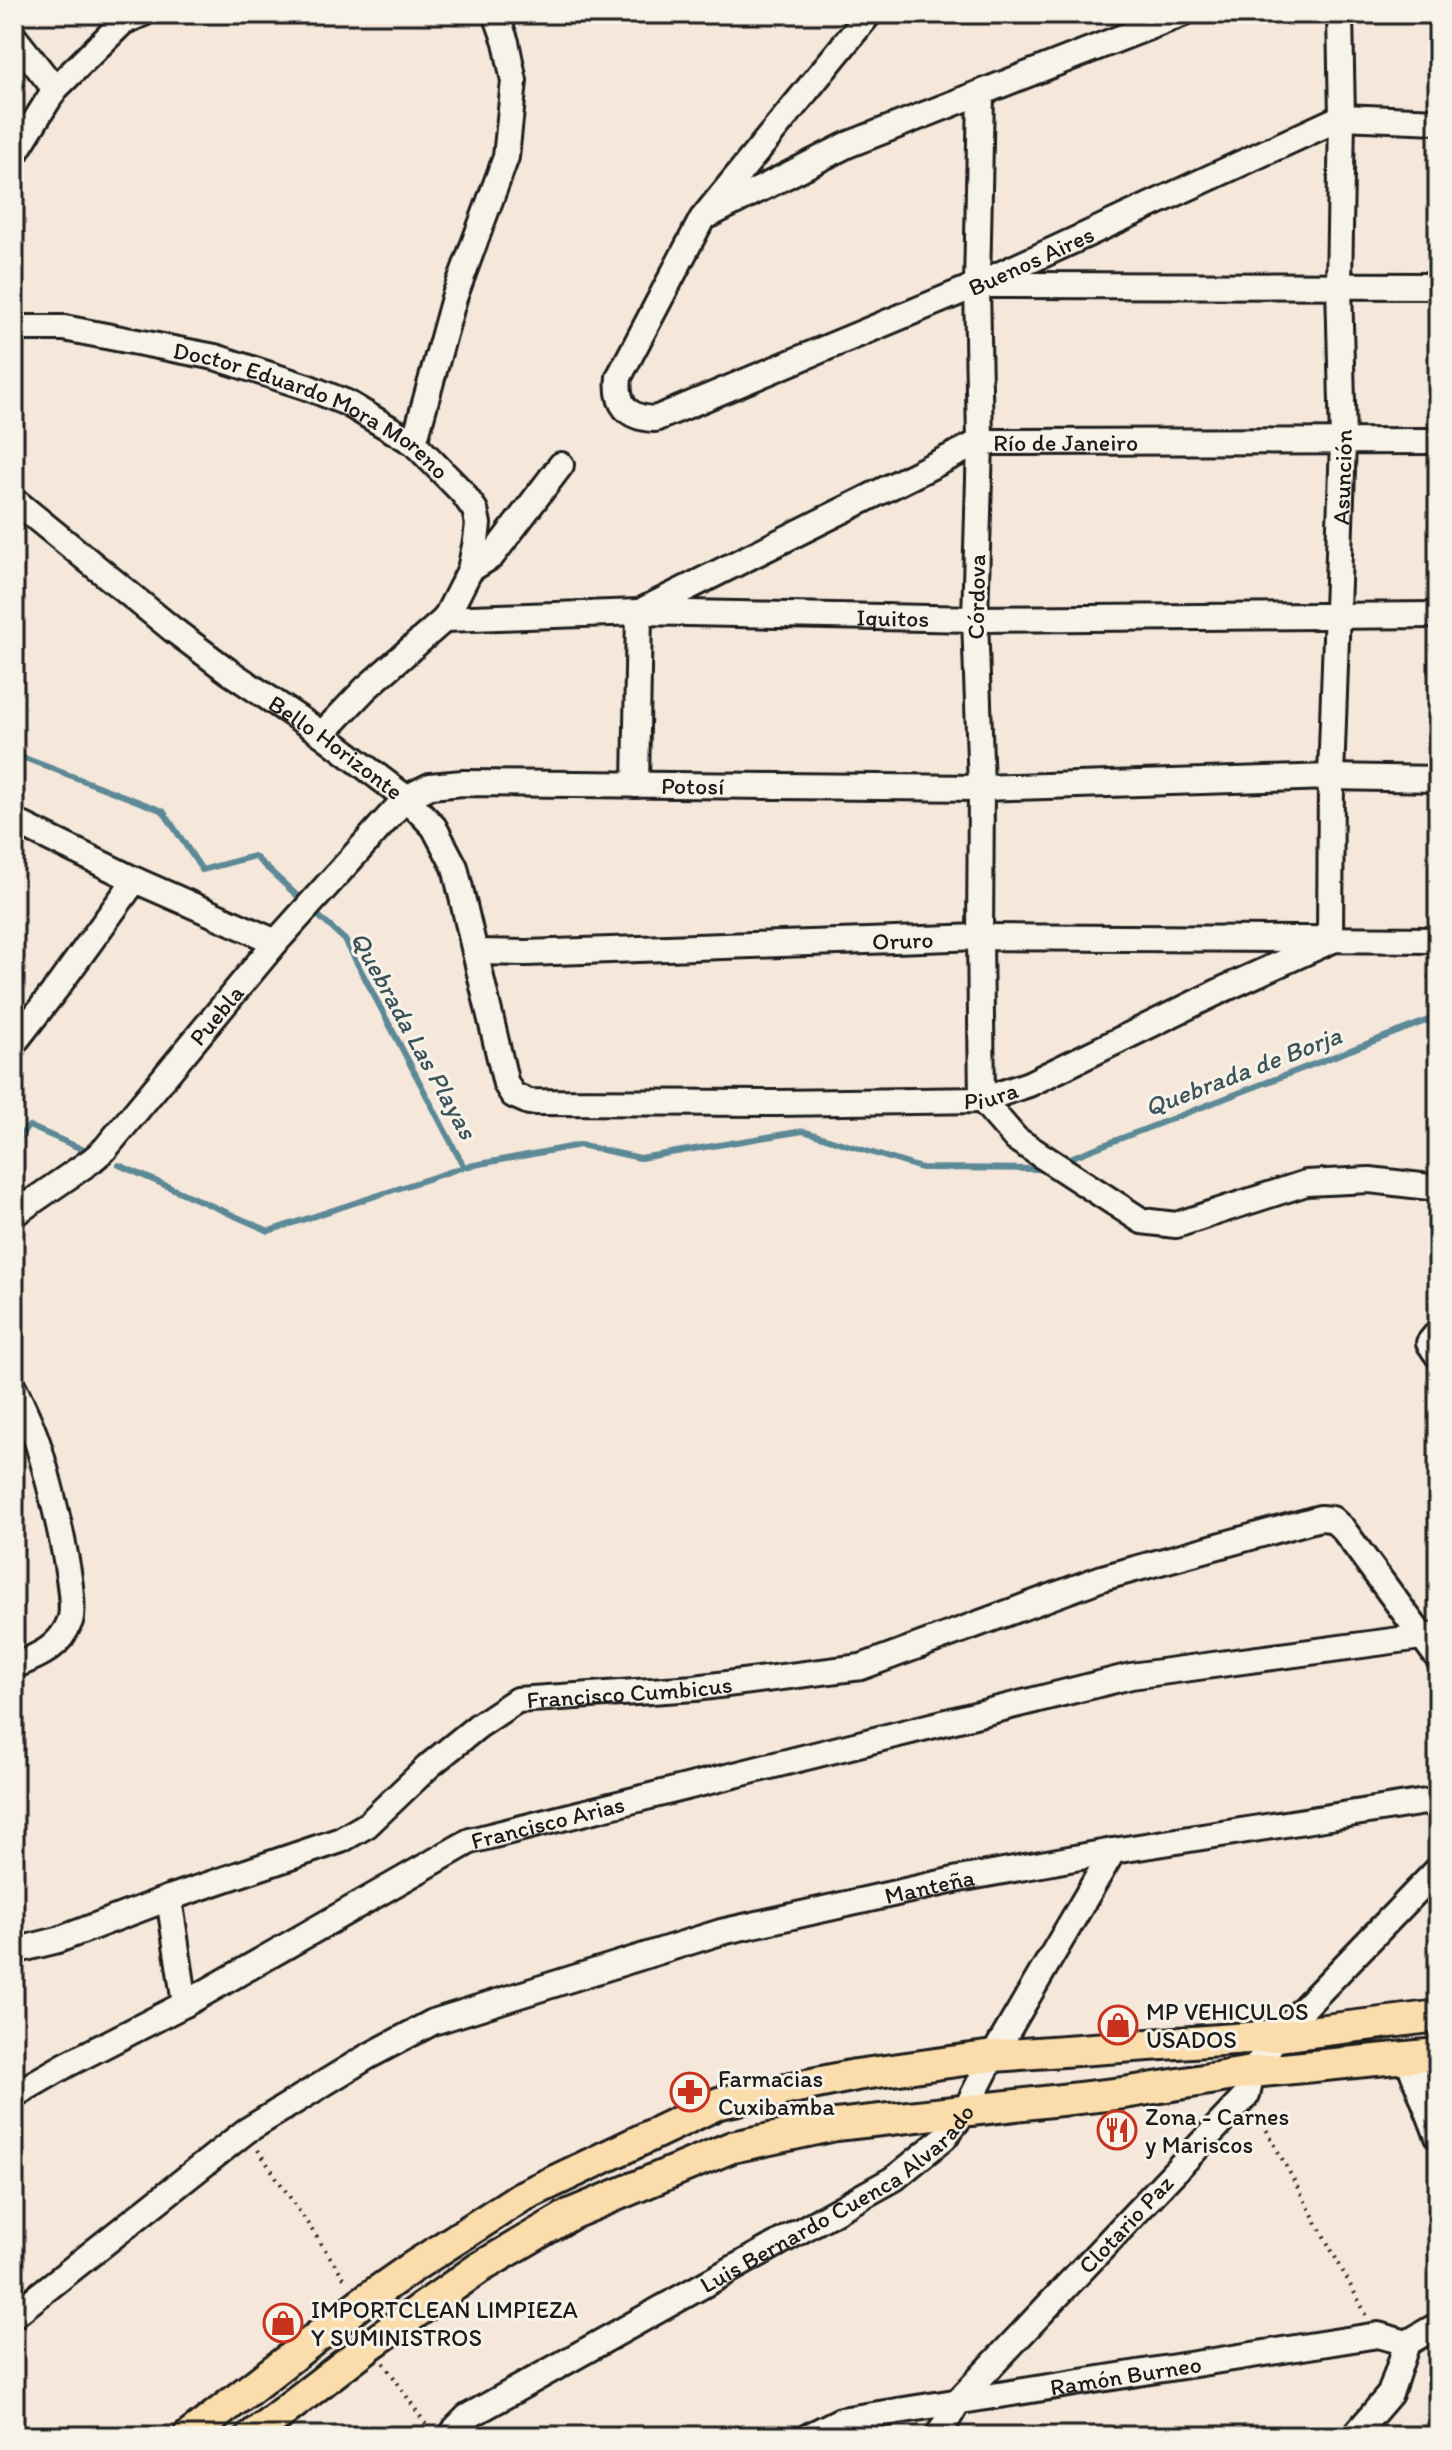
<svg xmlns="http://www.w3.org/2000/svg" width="1452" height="2450" font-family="Itim,sans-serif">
  <rect width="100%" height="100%" fill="#f5e7da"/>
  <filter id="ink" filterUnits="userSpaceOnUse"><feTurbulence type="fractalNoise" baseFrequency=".0125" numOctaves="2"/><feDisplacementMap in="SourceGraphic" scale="16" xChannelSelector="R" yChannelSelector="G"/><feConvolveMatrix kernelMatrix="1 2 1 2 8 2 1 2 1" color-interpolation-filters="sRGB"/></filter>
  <g filter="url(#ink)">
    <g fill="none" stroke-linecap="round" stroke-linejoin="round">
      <path stroke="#5c8996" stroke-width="6" d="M14 754 163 811 202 870 254 856 304 902
        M312 910 345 940 464 1167
        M14 1142 29 1126 82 1149
        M1062 1161 1431 1019H1438
        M119 1165 269 1231 464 1167 580 1145 640 1158 803 1131 921 1168 1043 1169"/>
      <g stroke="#1c1c1c" stroke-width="30">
        <g id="minor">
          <path id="s1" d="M869 14 702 219 619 377C616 405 627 418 655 419L977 285 1342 117 1438 121"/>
          <path d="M14 37 55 89"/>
          <path d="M981 94 977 285 980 442 975 619 981 788 980 937 982 1100 1016 1139 1142 1221 1176 1225 1306 1183 1370 1180 1438 1188"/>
          <path d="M14 155 55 89 123 22 142 14"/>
          <path d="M711 214 847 145 1182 14"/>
          <path d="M984 285 1438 286"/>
          <path id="s2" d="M14 328H64L215 357 307 387 347 403 414 443 462 492 475 510 478 524 476 541 470 570 445 619 366 688 322 734"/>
          <path d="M414 443 454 298 506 157 514 81 506 42 496 14"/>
          <path id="s3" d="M14 500 172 629 228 671 322 734 406 798 434 827 455 867 506 1084 513 1095 529 1102 776 1103 982 1100 1029 1084 1224 989 1330 941"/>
          <path d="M470 570 492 556 561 465"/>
          <path id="s4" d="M645 609 980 442 1438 441"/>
          <path id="s5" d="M445 619 639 612 975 619 1438 615"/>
          <path d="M636 785 639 612"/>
          <path d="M14 821 135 880 276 942"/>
          <path id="s6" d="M1330 941 1331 777 1343 442 1339 285 1342 117 1340 14"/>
          <path id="s7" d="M475 952 526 953 980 937 1438 940"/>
          <path d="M14 1043 56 989 135 880"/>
          <path id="s8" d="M14 1214 91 1161 105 1149 276 942 406 798 430 786 463 783 981 788 1331 777 1438 779"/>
          <path d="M1438 1332 1429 1343 1438 1356"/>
          <path d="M14 1388C23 1408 34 1429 40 1451 49 1481 79 1597 70 1621 60 1648 38 1656 14 1666"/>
          <path d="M169 1898 185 2004"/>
          <path id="s9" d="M14 1951 58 1940 169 1898 341 1840 367 1825 430 1765 478 1726 517 1700 695 1688 861 1667 1102 1578 1320 1518 1332 1519 1343 1529 1438 1658"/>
          <path d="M1407 2057 1438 2137"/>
          <path id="s10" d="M14 2095 66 2065 185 2004 470 1841 1131 1676 1436 1635"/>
          <path id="s11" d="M14 2315 246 2131 367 2057 433 2022 721 1932 959 1879 1113 1851 1438 1800"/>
          <path id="s12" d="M451 2436 456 2428 467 2417 895 2178 944 2138 965 2111 993 2056 1113 1851"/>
          <path id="s13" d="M809 2436 841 2420 1378 2335 1407 2343 1438 2325"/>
          <path id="s14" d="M938 2436 959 2400 1247 2095 1252 2072 1277 2036 1438 1869"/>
          <path d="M1354 2436 1390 2394 1407 2343"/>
        </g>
      </g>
      <g stroke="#1c1c1c" stroke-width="36">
        <path id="major" d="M189 2436 361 2303 411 2268 521 2197 719 2103 856 2075 993 2056 1277 2036 1438 2016
          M252 2436 371 2344 479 2268 571 2214 732 2147 836 2125 1124 2093 1252 2072 1438 2054"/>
      </g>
      <path stroke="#1c1c1c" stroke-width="4" stroke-dasharray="2 6" stroke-linecap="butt" d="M1259 2116 1367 2316
        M258 2150 347 2282
        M384 2363 431 2432"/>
      <use href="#minor" stroke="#f7f3e8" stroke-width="24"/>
      <use href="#major" stroke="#faddab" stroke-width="30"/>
    </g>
  </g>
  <defs>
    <g id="shop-ring" transform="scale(2)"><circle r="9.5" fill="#f7f3e8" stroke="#c8321e" stroke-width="1.5"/><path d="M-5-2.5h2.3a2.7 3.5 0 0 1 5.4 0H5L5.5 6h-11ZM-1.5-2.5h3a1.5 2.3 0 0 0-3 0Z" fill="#c8321e"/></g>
    <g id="pharmacy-ring" transform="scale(2)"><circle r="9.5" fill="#f7f3e8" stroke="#c8321e" stroke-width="1.5"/><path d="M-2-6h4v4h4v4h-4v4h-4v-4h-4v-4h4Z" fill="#c8321e"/></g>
    <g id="restaurant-ring" transform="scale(2)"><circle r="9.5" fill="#f7f3e8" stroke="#c8321e" stroke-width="1.5"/><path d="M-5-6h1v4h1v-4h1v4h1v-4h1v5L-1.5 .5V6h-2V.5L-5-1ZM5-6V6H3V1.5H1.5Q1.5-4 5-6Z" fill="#c8321e"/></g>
  </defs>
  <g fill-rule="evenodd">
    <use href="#shop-ring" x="1118" y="2025"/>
    <use href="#pharmacy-ring" x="690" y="2092"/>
    <use href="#restaurant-ring" x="1117" y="2130"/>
    <use href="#shop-ring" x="283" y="2323"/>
  </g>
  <g text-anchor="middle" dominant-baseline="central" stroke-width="6" stroke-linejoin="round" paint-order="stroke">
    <g font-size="24" fill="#1c1c1c" stroke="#f7f3e8">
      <text stroke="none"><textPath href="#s1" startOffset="916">Buenos Aires</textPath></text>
      <text stroke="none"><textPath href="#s2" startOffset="314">Doctor Eduardo Mora Moreno</textPath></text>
      <text stroke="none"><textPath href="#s4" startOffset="460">Río de Janeiro</textPath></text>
      <text stroke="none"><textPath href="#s6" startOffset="464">Asunción</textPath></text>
      <text transform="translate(976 597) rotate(-89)">Córdova</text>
      <text stroke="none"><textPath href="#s5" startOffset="448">Iquitos</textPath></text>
      <text stroke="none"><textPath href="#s3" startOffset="406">Bello Horizonte</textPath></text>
      <text stroke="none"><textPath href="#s8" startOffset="864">Potosí</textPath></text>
      <text stroke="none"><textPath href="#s7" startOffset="428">Oruro</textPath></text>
      <text stroke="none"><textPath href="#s8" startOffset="286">Puebla</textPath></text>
      <text stroke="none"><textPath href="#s3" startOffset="1294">Piura</textPath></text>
      <text stroke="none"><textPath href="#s9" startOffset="684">Francisco Cumbicus</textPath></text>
      <text stroke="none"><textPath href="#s10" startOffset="602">Francisco Arias</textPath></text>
      <text stroke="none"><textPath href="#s11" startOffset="1028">Manteña</textPath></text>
      <text stroke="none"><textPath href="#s12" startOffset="456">Luis Bernardo Cuenca Alvarado</textPath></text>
      <text stroke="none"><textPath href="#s14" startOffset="284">Clotario Paz</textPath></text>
      <text stroke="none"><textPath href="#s13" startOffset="324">Ramón Burneo</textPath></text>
    </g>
    <g font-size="24" fill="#1c1c1c" stroke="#f7f3e8" text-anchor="start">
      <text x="1146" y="2011">MP VEHICULOS<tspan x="1146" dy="28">USADOS</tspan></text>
      <text x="718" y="2078">Farmacias<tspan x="718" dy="28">Cuxibamba</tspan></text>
      <text x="1145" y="2116">Zona - Carnes<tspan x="1145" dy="28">y Mariscos</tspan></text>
      <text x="311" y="2309">IMPORTCLEAN LIMPIEZA<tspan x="311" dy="28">Y SUMINISTROS</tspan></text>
    </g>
    <g font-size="26" font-style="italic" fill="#3c5359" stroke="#f7f3e8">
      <text transform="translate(414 1035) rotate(61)">Quebrada Las Playas</text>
      <text transform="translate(1243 1071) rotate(-21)">Quebrada de Borja</text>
    </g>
  </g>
  <rect width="1452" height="2450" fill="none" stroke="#f7f3e8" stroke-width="48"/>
  <rect x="24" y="24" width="1404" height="2402" fill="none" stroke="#1c1c1c" stroke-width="3" filter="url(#ink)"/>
</svg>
